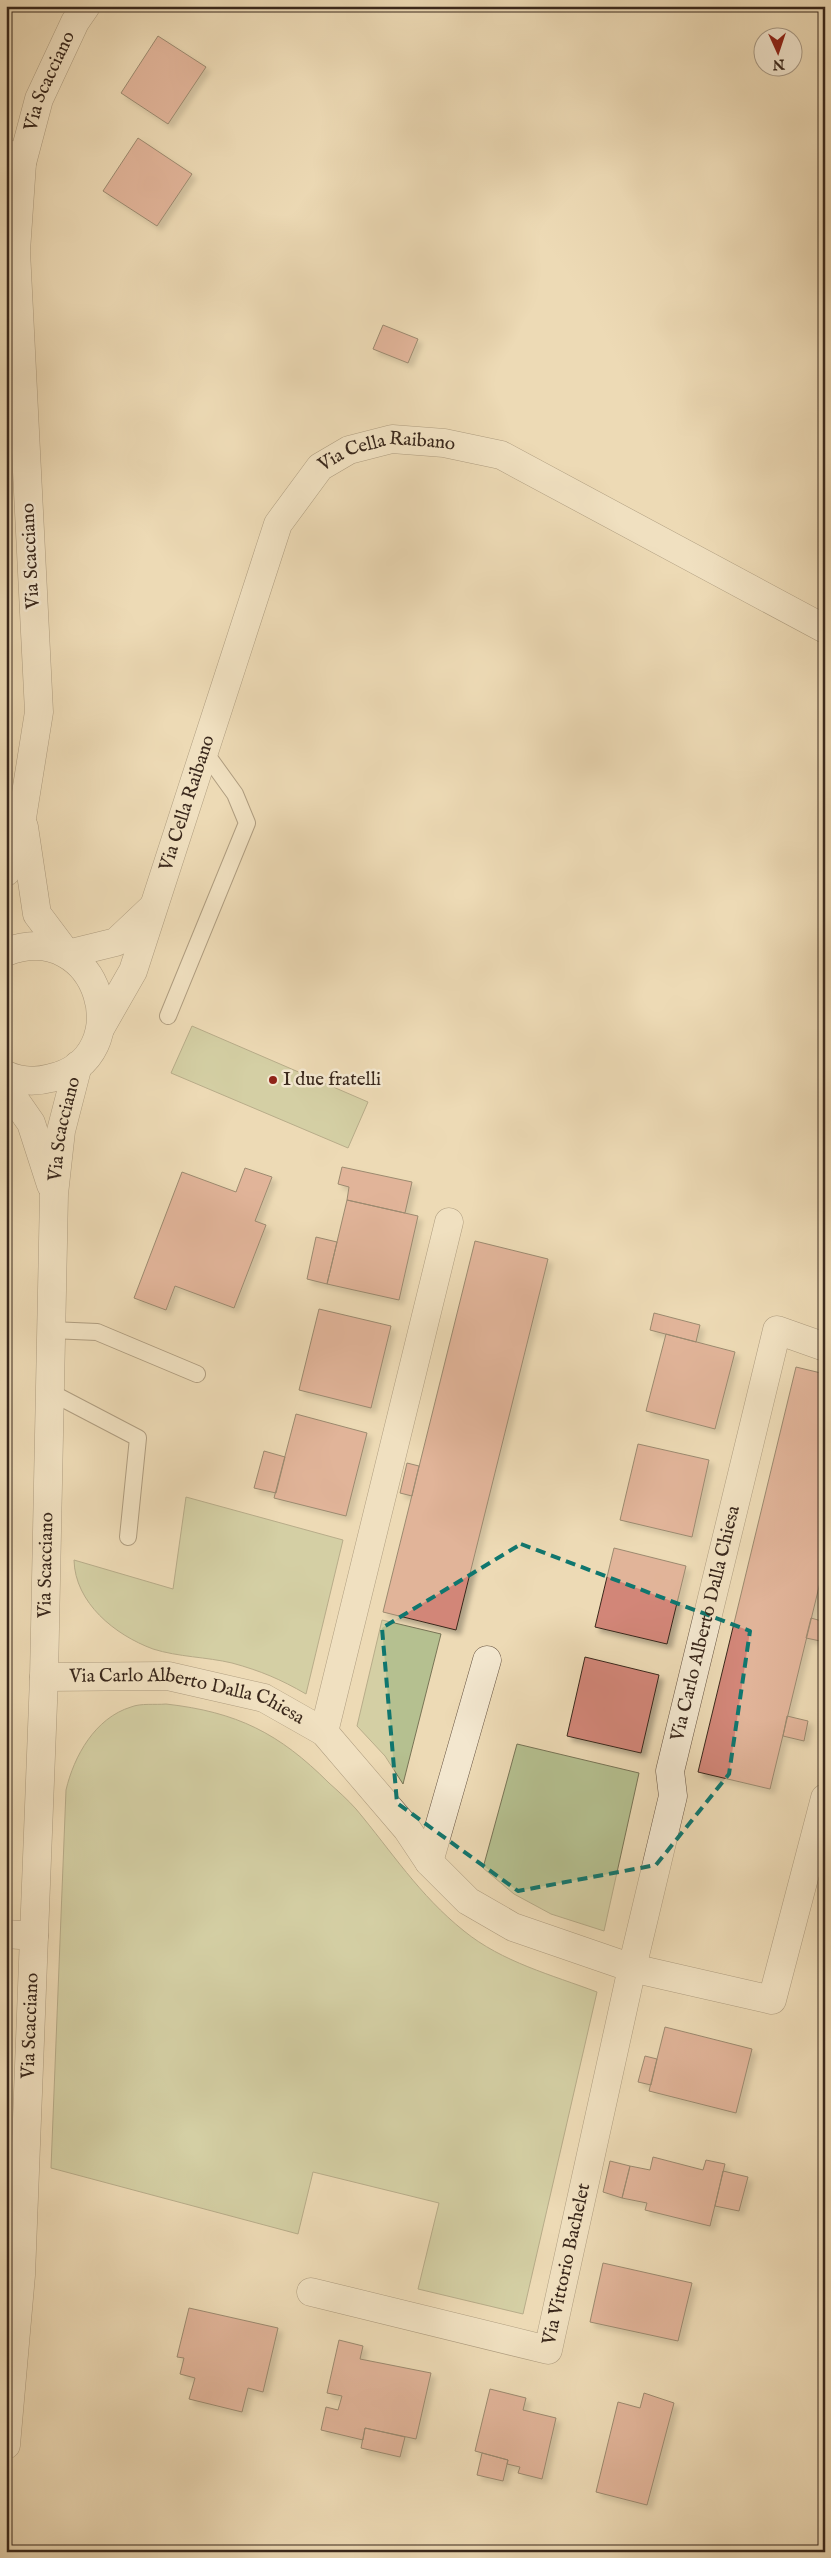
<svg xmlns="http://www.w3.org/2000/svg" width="831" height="2558" font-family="'IM FELL English',serif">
  <defs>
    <filter id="shadow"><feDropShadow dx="4.5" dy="4.5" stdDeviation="2.5" flood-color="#0004"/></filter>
  </defs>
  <rect width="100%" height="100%" fill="#eddab5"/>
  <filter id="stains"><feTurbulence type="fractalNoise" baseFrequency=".004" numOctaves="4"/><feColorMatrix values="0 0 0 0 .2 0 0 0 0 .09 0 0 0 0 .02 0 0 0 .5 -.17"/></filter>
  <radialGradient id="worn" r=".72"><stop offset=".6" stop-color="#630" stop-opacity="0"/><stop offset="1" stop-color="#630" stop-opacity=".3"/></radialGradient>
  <path fill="#b5c090" stroke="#787456" d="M192 1026 368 1102 348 1148 171 1073Z
    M186 1497 343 1540 306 1694C280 1679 261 1671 232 1663 207 1657 178 1657 153 1649 115 1635 75 1603 74 1560L173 1589Z
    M382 1620 441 1634 403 1784 385 1756 357 1726Z
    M166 1704C237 1712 279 1733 329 1783 338 1791 348 1800 356 1809 392 1852 419 1895 464 1931 502 1962 552 1975 597 1992L523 2314 418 2289 439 2203 313 2172 298 2234 51 2168 66 1790C74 1756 95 1718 131 1707 141 1703 155 1705 166 1704Z
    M517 1744 639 1773 604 1931 551 1914 514 1894 483 1868Z"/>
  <path fill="#d28678" stroke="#3a281c" filter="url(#shadow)" d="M158 36 206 67 168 124 121 93Z
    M138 138 192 174 157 226 103 191Z
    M383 325 418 339 408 363 373 349Z
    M342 1167 412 1182 405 1213 347 1200 349 1187 338 1184Z
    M245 1168 272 1177 255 1221 266 1225 234 1308 175 1286 166 1310 134 1298 182 1172 236 1192Z
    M347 1200 418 1216 399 1300 327 1284Z
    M316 1237 337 1242 327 1284 307 1279Z
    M475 1241 548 1259 456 1630 383 1612Z
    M319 1309 391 1326 371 1408 299 1390Z
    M654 1313 700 1325 696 1342 650 1330Z
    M666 1334 735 1352 715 1429 646 1411Z
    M796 1367 825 1374V1562L770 1789 698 1772Z
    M296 1414 367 1433 346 1516 274 1498Z
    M638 1444 709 1460 692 1537 620 1520Z
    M264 1451 285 1457 276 1493 254 1488Z
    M407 1463 419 1466 412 1496 400 1493Z
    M614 1548 686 1566 667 1644 595 1627Z
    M811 1618 825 1622V1642L806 1638Z
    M585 1657 659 1675 641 1753 567 1736Z
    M787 1716 808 1721 804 1741 783 1736Z
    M665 2027 752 2049 736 2113 649 2091Z
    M645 2056 657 2059 651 2085 638 2082Z
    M653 2157 703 2170 706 2160 725 2164 710 2226 645 2210 647 2203 622 2198 630 2166 650 2170Z
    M610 2161 630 2166 622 2198 603 2192Z
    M723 2171 748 2177 739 2211 715 2206Z
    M603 2263 692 2283 678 2341 590 2322Z
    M189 2308 278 2328 263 2392 248 2388 242 2412 189 2399 195 2378 180 2374 184 2358 177 2357Z
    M339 2340 363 2346 360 2359 431 2373 416 2439 365 2428 363 2440 321 2430 326 2407 338 2410 342 2396 327 2393Z
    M490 2389 526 2398 523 2410 556 2418 542 2479 518 2473 520 2467 507 2464 508 2460 475 2451Z
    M644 2393 674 2403 647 2505 596 2492 618 2402 640 2408Z
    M365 2428 405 2437 400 2457 361 2448Z
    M482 2453 508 2460 503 2481 477 2475Z"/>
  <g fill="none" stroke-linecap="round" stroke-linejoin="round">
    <g stroke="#675442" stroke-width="18">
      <path id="service" d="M168 1016 247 823 235 794 204 751
        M51 1330 97 1332 197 1374
        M50 1392 138 1438 128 1537"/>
    </g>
    <g stroke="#675442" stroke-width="29">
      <g id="minor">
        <path d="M6 153 22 163"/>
        <path d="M67 954 116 942 152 908"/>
        <path id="s1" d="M101 1027 133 971 278 524 320 467 349 450 392 439 444 443 501 455 825 629"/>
        <path id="s2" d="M44 1677 168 1676 264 1698 324 1732 407 1829 429 1862 468 1901 513 1927 632 1968 772 2000 825 1798"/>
        <path d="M324 1732 449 1222"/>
        <path d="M429 1862 487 1660"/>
        <path d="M6 1934 34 1936"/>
        <path id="s3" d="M311 2292 548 2350 632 1968 673 1796 670 1771 777 1330 825 1347"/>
      </g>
    </g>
    <g stroke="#675442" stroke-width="29">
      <g id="tertiary">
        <path d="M24 827 37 914 67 954"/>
        <path id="s4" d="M6 872 22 818 39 712 16 251 22 163 39 99 75 22 86 6"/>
        <path d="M6 952C100 916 140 1058 51 1078 36 1082 21 1082 6 1075"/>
        <path d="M6 1087 31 1123 51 1185"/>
        <path id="s5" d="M6 2445 21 2275 34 1936 44 1677 54 1194 61 1131 78 1065"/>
      </g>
    </g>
    <use href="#service" stroke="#f3e7cf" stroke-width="16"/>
    <use href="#minor" stroke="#f3e7cf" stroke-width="28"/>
    <use href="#tertiary" stroke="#f3e7cf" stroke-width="28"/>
  </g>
  <path d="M0 0H831V2558H0ZM521 1544 750 1631 729 1774 656 1865 518 1891 397 1803 382 1628Z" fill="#eddab5" fill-opacity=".55" fill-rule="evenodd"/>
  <path fill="none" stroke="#0f766e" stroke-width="4" stroke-dasharray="10 6" stroke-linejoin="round" d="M521 1544 750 1631 729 1774 656 1865 518 1891 397 1803 382 1628Z"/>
  <circle fill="#8f2418" stroke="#f3e7cf" stroke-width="2" cx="273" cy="1080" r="5"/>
  <g text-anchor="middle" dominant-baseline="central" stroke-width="5" stroke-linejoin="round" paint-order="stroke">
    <g font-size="19" fill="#3a281c" stroke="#f3e7cf">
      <text stroke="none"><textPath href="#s4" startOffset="800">Via Scacciano</textPath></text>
      <text stroke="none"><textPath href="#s1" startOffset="676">Via Cella Raibano</textPath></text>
      <text transform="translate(31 556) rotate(-93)">Via Scacciano</text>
      <text stroke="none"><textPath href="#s1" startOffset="241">Via Cella Raibano</textPath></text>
      <text stroke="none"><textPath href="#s5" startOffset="1318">Via Scacciano</textPath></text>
      <text stroke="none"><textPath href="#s5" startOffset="881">Via Scacciano</textPath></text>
      <text stroke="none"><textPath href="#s3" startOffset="989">Via Carlo Alberto Dalla Chiesa</textPath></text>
      <text stroke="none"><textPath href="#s2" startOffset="146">Via Carlo Alberto Dalla Chiesa</textPath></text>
      <text stroke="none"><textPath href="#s5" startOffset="420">Via Scacciano</textPath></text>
      <text stroke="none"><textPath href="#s3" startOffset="332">Via Vittorio Bachelet</textPath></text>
    </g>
    <g font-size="19" fill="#3a281c" stroke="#f3e7cf" text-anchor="start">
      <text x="283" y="1080">I due fratelli</text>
    </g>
  </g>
  <rect width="831" height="2558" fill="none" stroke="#eddab5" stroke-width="25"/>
  <rect x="8" y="8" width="816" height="2543" fill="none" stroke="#3a281c" stroke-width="2.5"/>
  <rect x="12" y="12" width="806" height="2533" fill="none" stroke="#3a281c"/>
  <g transform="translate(778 52) rotate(177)"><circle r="24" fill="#f3e7cf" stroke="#a99b87"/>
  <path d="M0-4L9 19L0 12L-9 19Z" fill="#8f2418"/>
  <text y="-8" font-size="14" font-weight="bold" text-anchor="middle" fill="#3a281c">N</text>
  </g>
  <rect width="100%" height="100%" filter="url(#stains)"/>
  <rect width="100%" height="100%" fill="url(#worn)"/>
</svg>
